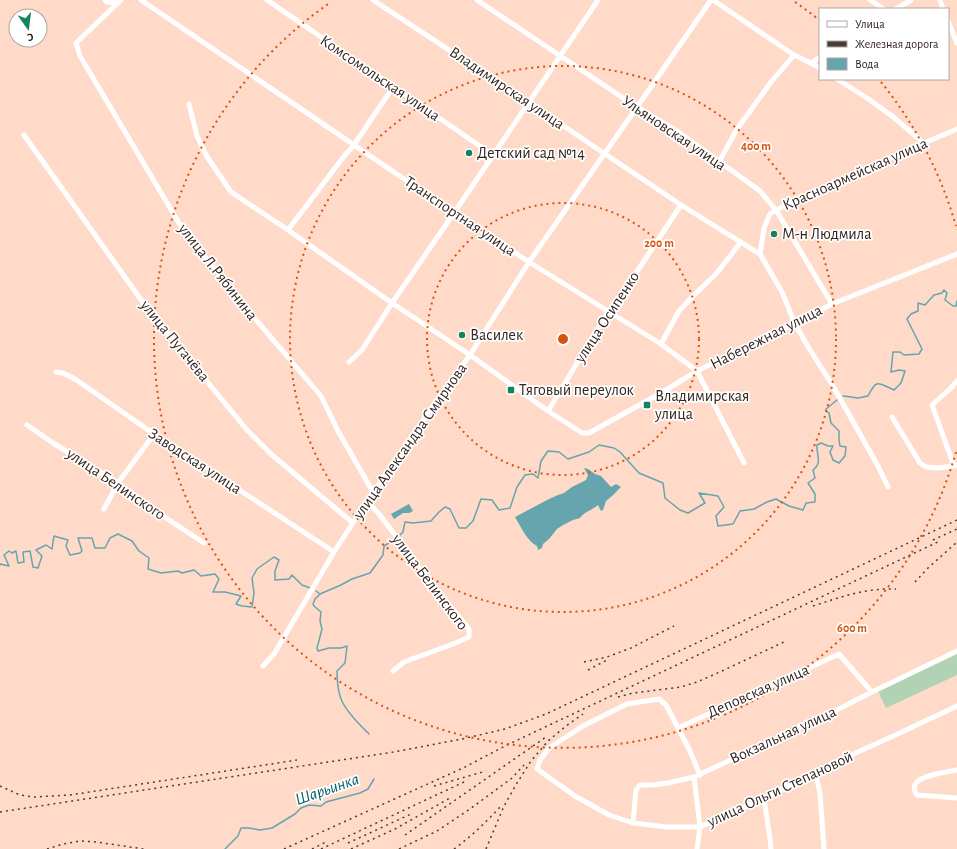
<svg xmlns="http://www.w3.org/2000/svg" width="957" height="849" font-family="'Alegreya Sans',sans-serif">
  <rect width="100%" height="100%" fill="#ffdac8"/>
  <path fill="#b2d2b5" d="M957 654V675L886 708 878 691Z"/>
  <path fill="#66a5ae" d="M584 468 588 469 595 474 601 476 611 487 616 484 621 487 612 496 606 501 603 510 601 511 598 505C592 510 584 512 580 518L573 520 563 525 557 529 549 539 543 544 542 548 538 550 537 546C527 541 521 527 515 517L547 500 558 495 564 493 572 487 586 480 588 475Z
    M409 504 413 511 409 513H403L394 519 391 514Z"/>
  <g fill="none" stroke-linecap="round" stroke-linejoin="round">
    <path stroke="#66a5ae" stroke-width="1.5" d="M843 396H844L858 398 868 396C877 378 878 383 894 390L901 383 905 371 899 370 891 372 893 352H900L904 355 919 354 922 349 907 319 911 314 918 311V303L925 305 934 295 942 293 944 290 947 293 945 300 953 306H956L957 301
      M400 535 403 532 405 522 413 523 431 521 439 512 445 507 450 509 459 528H466L473 521 481 499 492 500 499 510 510 508 517 487 525 475 533 474 538 478 541 461 548 451 559 452 568 459 589 452 599 445 614 448 620 452 639 473 663 483 665 498 680 510 688 513 705 503 699 493 718 496 724 507 716 516 718 526 733 524 740 511 754 509 767 502 776 499 789 506 803 510 806 503 815 502V494L808 483 815 478 813 470C823 462 816 455 817 445L821 443 828 446H833L830 452 833 460 839 463 845 456 846 447 840 446 839 440V431L831 423 829 413 826 411V409L837 400
      M0 565V564L9 566 4 555 9 551 12 553 16 551 18 563 24 562 23 552 30 551 33 567 38 568 42 556 36 550 46 545 52 549 54 536 68 540 66 546 70 555 80 553 82 551 78 538H92L95 548H105L110 538 118 534 132 541 139 551 149 558 148 569 161 573 178 571 182 573 194 570 201 576 215 574 219 579 213 592H225L241 596 236 604 242 606 252 607 254 593 252 578 257 569 274 557 279 560 275 571V580L289 579 292 575 302 585 310 588
      M316 591 320 594
      M369 734C360 725 346 712 341 699 338 691 337 680 337 671L345 663 347 646 341 648H329L318 651 317 648 322 629 320 621 321 612 314 606 313 604 315 599 320 594 341 585 352 579 370 573 383 555 384 546 394 540
      M225 849 238 836 241 828H249L260 830 272 828 295 814 301 808 309 805 321 806 326 802 360 793 368 789 374 779"/>
    <path stroke="#fff" stroke-width="5" d="M105 0 107 2 118 3
      M121 0 76 43 80 56 179 223 235 295 321 396 338 431 373 492
      M141 0 454 213 529 262 661 344 697 371 744 463
      M267 0 493 155
      M373 0 528 102 681 205 760 254 782 292 795 324 810 350 833 386 878 466 888 487
      M477 0 629 102 680 133 760 191 776 210 832 304
      M713 0 794 55 811 63 820 68
      M870 0 884 9
      M940 0 943 9
      M896 9 911 0
      M948 21 957 43
      M811 63 820 57
      M837 79 867 98 892 116 924 143
      M189 104 197 136 206 155 231 192 288 230 392 303 470 355 548 411 582 433H589L661 393 697 371 764 338 795 324 832 304 957 254
      M24 135 149 311 247 430 272 455 353 523
      M719 162 737 129 771 82 794 55
      M288 230 345 155 354 145 393 87
      M760 254 764 228 770 214 776 210 924 143 957 129
      M661 344 679 311 695 294 716 274 741 242
      M349 362 362 350 392 303 454 213 598 0
      M56 372 63 373 75 379 154 434 334 552
      M548 411 608 312 638 270 681 205
      M892 417 920 463 926 467 938 468 954 466 956 465
      M27 425 53 443 118 483 157 512 204 543
      M954 466 932 405 951 388 957 381
      M367 501 379 514 398 539 409 556 469 629V637L453 644 404 662 393 671
      M104 509 118 483 154 434
      M263 666 274 654 334 552 373 492 401 453 432 407 470 355 529 262 637 107 711 0
      M678 728 839 654 872 692
      M957 770C948 772 922 775 916 783 914 786 914 789 915 792L917 795 957 798
      M815 772 820 793 824 849
      M700 775 689 749 666 705 659 699 627 704 583 726 549 748 540 760 537 769 575 796 609 815 633 823 667 827H700L764 798 840 760 889 738 957 706
      M694 777 700 827 697 849
      M764 798 770 839 771 849
      M633 823 636 790 639 786 641 785H652L668 783 694 777 821 718 872 692 957 651"/>
    <path stroke="#4c3b34" stroke-width="1.5" stroke-dasharray="2 4" stroke-linecap="butt" d="M933 540 957 529
      M915 582 928 568 957 542
      M813 606C841 597 865 588 896 589
      M584 662 607 657 631 648 674 626
      M588 670 607 660
      M618 697 633 693 681 687 697 682 722 671 786 641
      M0 786 20 795 34 797 70 795 200 775 297 760
      M434 786 486 771
      M0 812 394 752 462 739 505 729 546 714 957 520
      M405 835 546 737
      M348 843 411 814
      M47 849 63 844 80 841 96 842 144 849
      M284 849 463 768 507 745 577 712 940 541
      M312 849 326 842
      M321 849 464 782
      M351 849 395 829 450 798
      M399 849 437 831 470 809 512 778 524 765
      M454 849C472 836 487 821 502 805
      M486 849 504 806 517 783 531 761 548 741 566 726 583 714"/>
  </g>
  <g fill="none" stroke="#d6540e" stroke-width="2" stroke-dasharray="2 4">
    <circle cx="563" cy="339" r="136"/>
    <circle cx="563" cy="339" r="273"/>
    <path d="M956 452A409 409 0 1 1 331 2M795 2A409 409 0 0 1 818 19M881 82A409 409 0 0 1 956 226"/>
  </g>
  <g fill="#18825e" stroke="#fff" stroke-width="1.5">
    <circle cx="469" cy="153" r="4"/>
    <circle cx="774" cy="234" r="4"/>
    <circle cx="462" cy="335" r="4"/>
    <rect x="507" y="386" width="8" height="8" rx="2"/>
    <rect x="643" y="401" width="8" height="8" rx="2"/>
  </g>
  <g text-anchor="middle" dominant-baseline="central" stroke-width="3.5" stroke-linejoin="round" paint-order="stroke">
    <g font-size="16" fill="#33251f" stroke="#fff">
      <text transform="translate(380 78) rotate(34)">Комсомольская улица</text>
      <text transform="translate(507 88) rotate(34)">Владимирская улица</text>
      <text transform="translate(674 133) rotate(34)">Ульяновская улица</text>
      <text transform="translate(855 174) rotate(-24)">Красноармейская улица</text>
      <text transform="translate(460 216) rotate(34)">Транспортная улица</text>
      <text transform="translate(218 272) rotate(52)">улица Л.Рябинина</text>
      <text transform="translate(607 317) rotate(-57)">улица Осипенко</text>
      <text transform="translate(766 337) rotate(-27)">Набережная улица</text>
      <text transform="translate(175 341) rotate(51)">улица Пугачёва</text>
      <text transform="translate(410 441) rotate(-55)">улица Александра Смирнова</text>
      <text transform="translate(195 461) rotate(33)">Заводская улица</text>
      <text transform="translate(116 484) rotate(34)">улица Белинского</text>
      <text transform="translate(430 582) rotate(53)">улица Белинского</text>
      <text transform="translate(758 691) rotate(-24)">Деповская улица</text>
      <text transform="translate(783 735) rotate(-25)">Вокзальная улица</text>
      <text transform="translate(780 789) rotate(-25)">улица Ольги Степановой</text>
    </g>
    <g font-size="16" fill="#33251f" stroke="#fff" text-anchor="start">
      <text x="477" y="153">Детский сад №14</text>
      <text x="782" y="234">М-н Людмила</text>
      <text x="470" y="335">Василек</text>
      <text x="519" y="390">Тяговый переулок</text>
      <text x="655" y="396">Владимирская<tspan x="655" dy="18">улица</tspan></text>
    </g>
    <g font-size="17" font-style="italic" fill="#03616b" stroke="#fff">
      <text transform="translate(327 789) rotate(-19)">Шарьинка</text>
    </g>
  </g>
  <circle cx="563" cy="339" r="6" fill="#d6540e" stroke="#fff" stroke-width="2"/>
  <g font-size="12" text-anchor="middle" font-weight="bold" fill="#d6540e" stroke="#fff" stroke-width="3.5" stroke-linejoin="round" paint-order="stroke">
    <text x="756" y="150">400 m</text>
    <text x="659" y="247">200 m</text>
    <text x="852" y="632">600 m</text>
  </g>
  <rect x="819" y="8" width="130" height="72" fill="#ffffff" stroke="#ada8a5"/>
  <rect x="827" y="21" width="20" height="6" fill="#ffffff" stroke="#ada8a5"/>
  <text x="855" y="28" font-size="12" fill="#33251f">Улица</text>
  <rect x="827" y="41" width="20" height="6" fill="#4c3b34" stroke="#ada8a5"/>
  <text x="855" y="48" font-size="12" fill="#33251f">Железная дорога</text>
  <rect x="827" y="58" width="20" height="12" fill="#66a5ae" stroke="#ada8a5"/>
  <text x="855" y="68" font-size="12" fill="#33251f">Вода</text>
  <g transform="translate(28 28) rotate(166)"><circle r="19" fill="#ffffff" stroke="#ada8a5"/>
  <path d="M0-3L7 15L0 10L-7 15Z" fill="#18825e"/>
  <text y="-6" font-size="11" font-weight="bold" text-anchor="middle" fill="#33251f">С</text>
  </g>
</svg>
